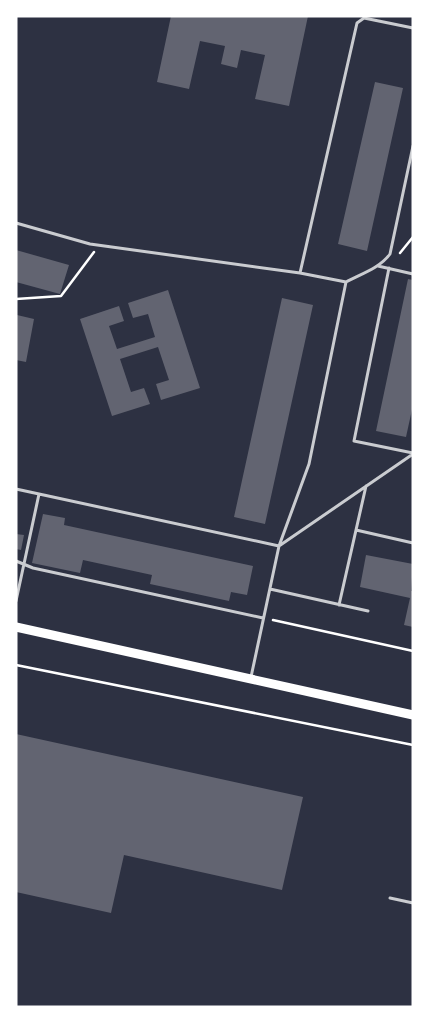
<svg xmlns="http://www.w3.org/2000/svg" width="429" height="1023" font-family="'Fira Sans Condensed',sans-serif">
  <rect width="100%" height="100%" fill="#2d3142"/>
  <path fill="#626471" d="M171 16H308L289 106 255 99 265 55 241 50 237 68 221 64 225 46 200 41 189 89 157 82Z
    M375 82 403 88 367 251 338 244Z
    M16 250 69 265 60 294 16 282Z
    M408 279 413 280V405L406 437 376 431Z
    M168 290 200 388 161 400 156 384 169 380 158 347 120 359 131 392 144 388 150 404 112 416 80 319 119 306 124 321 109 326 117 349 155 337 148 314 133 318 128 303Z
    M282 298 313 305 265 524 234 517Z
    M17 315 34 319 26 362 16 360Z
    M43 514 65 518 64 525 253 566 247 595 231 592 229 601 150 584 152 575 83 560 80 573 32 563Z
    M16 534 24 535 21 550 16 549Z
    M366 555 413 564 411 591H413V627L404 625 410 598 360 587Z
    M16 734 303 797 282 890 124 855 111 913 16 892Z"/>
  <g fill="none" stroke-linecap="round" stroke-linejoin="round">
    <path stroke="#fff" stroke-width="2.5" d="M400 253 413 237
      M16 299 61 296 94 252
      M273 620 413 651
      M16 665 413 745"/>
    <path stroke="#caccd0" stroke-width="3" d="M16 223 90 244 300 273
      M378 266 413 274
      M389 268 354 441 413 453
      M346 282C361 274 380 268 390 254L413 146
      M16 489 279 546 413 454
      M356 530 413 543
      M16 561 33 568 263 618
      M270 589 368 611
      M16 601 39 494
      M339 605 366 486
      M251 677 279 546 309 464 346 282 300 273 357 23 364 18 413 28
      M390 898 413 903"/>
    <path stroke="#fff" stroke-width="9" d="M16 627 413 715"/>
  </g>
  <rect width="429" height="1023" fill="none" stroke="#ffffff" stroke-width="35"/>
</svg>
